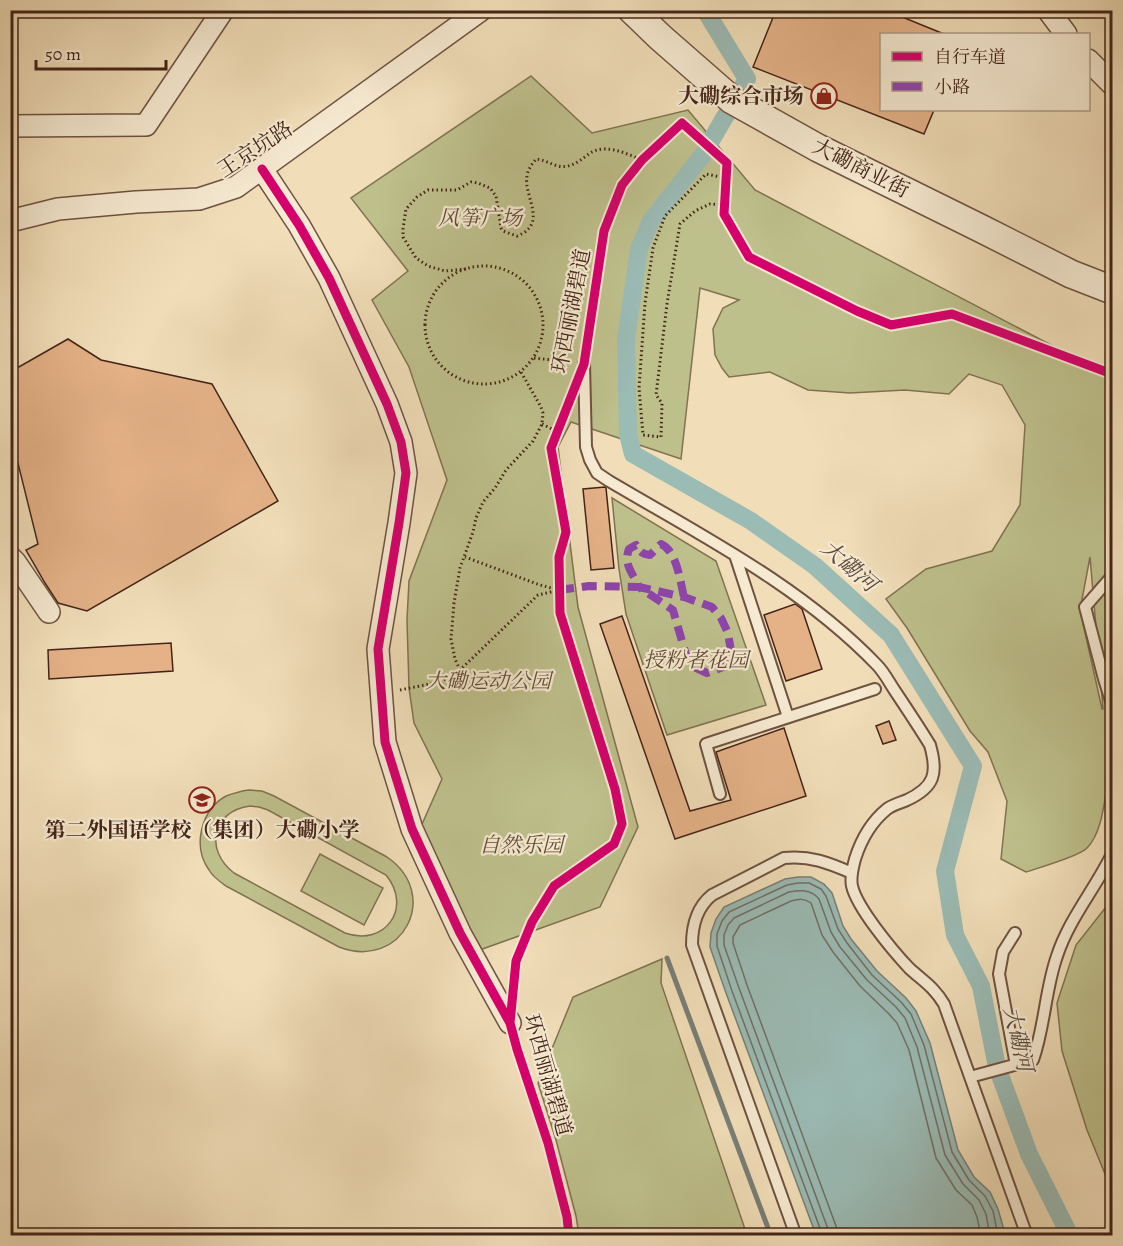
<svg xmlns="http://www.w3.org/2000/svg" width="1123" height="1246" font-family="Alegreya,'Noto Serif SC',serif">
  <rect width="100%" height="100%" fill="#f1deb9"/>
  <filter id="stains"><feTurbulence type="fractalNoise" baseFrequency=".00333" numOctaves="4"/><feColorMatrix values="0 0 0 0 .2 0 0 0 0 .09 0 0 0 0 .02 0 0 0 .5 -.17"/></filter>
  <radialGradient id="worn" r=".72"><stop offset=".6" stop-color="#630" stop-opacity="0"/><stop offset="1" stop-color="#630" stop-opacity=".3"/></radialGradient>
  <path fill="#bec08c" stroke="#817252" stroke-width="1.5" fill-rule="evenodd" d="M531 76 592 133 688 110 755 190 1112 377V801L1110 799 1108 782C1104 802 1102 833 1087 848 1080 856 1038 868 1026 872L1001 859 1007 801 988 752 970 731 907 628 886 599 926 569 992 551 1020 505 1025 425 1002 385 969 374 949 394 905 390 850 393 808 390 770 372 729 377 722 368 715 355 713 329 723 308 739 300 700 288 681 459 571 422 558 447 578 607 638 827 600 907 474 952 419 831 442 779 414 723 409 688 407 620 409 581 447 480 409 367 372 300 408 271 351 198ZM1090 557 1103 709H1102L1080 610Z
    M612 498 716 561 766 705 667 735 626 614 619 569Z
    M249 790 262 791 274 796 387 857C442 895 402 971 339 947L226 886C219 881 213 877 209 870 192 846 201 810 226 796 234 793 241 791 249 790ZM250 806 259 807 268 810 386 875C413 908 385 947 345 933L234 873C204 850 212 811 250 806Z
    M320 854 383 888 364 925 301 891Z
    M1106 907H1112V1191L1087 1130 1062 1051 1057 1003 1076 945Z
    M662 959 661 983 747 1235H579L576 1216 556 1140 538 1083 573 997Z"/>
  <path fill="#9bbbb5" stroke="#787f77" stroke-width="1.5" d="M798 877H811L824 884 832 893 843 926 851 939 877 971 906 998 916 1011 930 1043 958 1150 974 1177 990 1192 998 1209 1004 1230 1003 1235H816L726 993 710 947 711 933 716 919 724 907 785 879Z"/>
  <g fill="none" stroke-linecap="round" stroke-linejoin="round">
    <path stroke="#707067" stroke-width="1.5" d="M821 1236V1231L732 991 717 946V934L722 921 729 912 787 885 798 883H809L821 889 826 896 838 929 847 943 872 975 901 1002 911 1014 924 1045 952 1152 969 1180 985 1196 993 1211 998 1236
      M829 1236 828 1229 739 988 724 945V935L728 925 734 918 789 892C800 890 811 889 819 899L831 932 840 947 867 980 896 1007 905 1018 917 1047 945 1155 963 1184 979 1200 986 1214 990 1236
      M838 1236 836 1226 747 985 733 943V937L740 925 791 901C799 899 804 898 811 903L822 935 833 952 860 986 889 1014 897 1023 909 1050 936 1158 956 1190 972 1205 977 1217 981 1236"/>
    <path stroke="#787f77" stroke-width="5" d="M667 958 771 1236"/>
    <path stroke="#9bbbb5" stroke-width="18" d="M705 10 747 79 702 156 651 221 639 249 626 340 628 434 633 454 751 521 815 566 891 635 973 766 945 871 955 935 981 986 997 1067 1029 1154 1070 1236"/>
  </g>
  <path fill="#e5b288" stroke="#442419" stroke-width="1.5" d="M776 10H885L944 34H882V110H934L924 134 753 67Z
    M68 339 101 360 212 384 278 501 87 611 58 603 45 583 26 550 38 544 10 431V372Z
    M605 487 606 488 614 568 591 570 583 489Z
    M795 604 802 609 822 669 786 681 764 615Z
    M622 616 690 811 731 800 716 752 784 728 806 796 675 839 600 624Z
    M171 643 173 671 49 679 48 650Z
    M889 721 896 740 883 744 876 726Z"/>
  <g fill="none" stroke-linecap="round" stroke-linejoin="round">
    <g stroke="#6f5241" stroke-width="14">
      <path id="service" d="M584 364 586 447 590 460 597 473 609 481C702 536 801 586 877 665 884 672 889 682 895 691 907 709 919 727 930 745 938 773 935 787 907 800 900 803 892 805 887 809 871 822 861 840 855 859 853 867 850 877 852 886 857 908 893 951 909 968 923 981 933 986 944 1004L1027 1236
        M735 555 788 717
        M1112 576 1085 607 1104 679 1112 704
        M720 794 706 744 875 689
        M1015 933 1003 952 999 974 1016 1065
        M970 1077 1033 1060C1045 1026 1045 990 1057 956 1069 919 1095 889 1112 854
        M796 1236 692 945C692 926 697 907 712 895L784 858C809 855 829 863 852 873"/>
    </g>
    <g stroke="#6f5241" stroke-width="24">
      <path id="minor" d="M1048 10 1066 34
        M1088 60 1112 84
        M10 126 146 125 223 10
        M262 169 299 225 329 278 387 404 401 442 406 473 399 523 378 649 385 742 412 829 460 933 510 1023
        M10 221 58 209 136 202 199 199 236 187 481 10
        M10 557 15 562 49 612"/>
    </g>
    <g stroke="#6f5241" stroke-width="30">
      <path id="tertiary" d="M632 10 660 37 732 100 818 148 982 229 1071 274 1112 290"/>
    </g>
    <path stroke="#442419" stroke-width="3" stroke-dasharray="1.5 3" stroke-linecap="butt" d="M724 205 710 204 695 211 680 224 667 304 656 395 662 403 661 437 643 435 639 388 645 303 653 248 665 216 706 174 726 178
      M425 325a59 59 0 1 1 118 0a59 59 0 1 1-118 0Z
      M466 269 445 271 428 266 416 258 403 237V229L406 209 417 197 428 190H457L471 182 478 183 490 188 496 196 501 228 503 231 517 236C549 224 523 196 527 176 528 169 532 164 536 159 548 160 556 169 568 166 577 164 584 157 592 152 608 144 627 154 642 160
      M534 358 571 362
      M542 424 558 432
      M460 670 455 659 451 639 454 603 460 568 473 532 476 518 483 502 495 488 506 470 533 441 542 424 543 413 541 407 521 372
      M400 690 440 682 460 670 538 595 559 590 540 585 465 557"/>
    <use href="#service" stroke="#f6ead2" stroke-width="10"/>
    <use href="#minor" stroke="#f6ead2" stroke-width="21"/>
    <use href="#tertiary" stroke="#f6ead2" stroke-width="27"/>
    <path stroke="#8e44ad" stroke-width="8" stroke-dasharray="15 8" stroke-linecap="butt" d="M559 590 589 586 639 587 673 610 686 655 694 667 707 673 723 667 731 651 728 633 721 618 712 607 684 597 639 587C633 573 623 565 629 549L636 545C640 552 642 554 650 555L661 544C677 551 680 581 684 597"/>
    <g stroke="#f6ead2" stroke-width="13">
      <path id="cycleway" d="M262 169 299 225 329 278 387 404 401 442 406 473 399 523 378 649 385 742 412 829 460 933 510 1023
        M569 1236 567 1217 548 1143 517 1049 510 1023 516 961 532 922 554 886 614 844 622 824 615 789 560 613 559 557 566 532 551 448 584 364 604 231 622 185 642 160 682 123 727 163 724 214 749 257 857 311 891 325 952 314 1112 374"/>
    </g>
    <use href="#cycleway" stroke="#d6006c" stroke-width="9"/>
  </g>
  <defs>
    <g id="shop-ring" transform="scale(1.35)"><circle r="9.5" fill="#f6ead2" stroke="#8f2418" stroke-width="1.5"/><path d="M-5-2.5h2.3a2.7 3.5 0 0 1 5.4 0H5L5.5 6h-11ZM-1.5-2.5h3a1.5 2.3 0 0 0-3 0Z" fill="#8f2418"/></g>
    <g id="school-ring" transform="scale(1.35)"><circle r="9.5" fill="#f6ead2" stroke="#8f2418" stroke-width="1.5"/><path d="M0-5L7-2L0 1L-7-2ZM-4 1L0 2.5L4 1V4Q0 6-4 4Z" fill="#8f2418"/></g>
  </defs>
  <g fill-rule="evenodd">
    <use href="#shop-ring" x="824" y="96"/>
    <use href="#school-ring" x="202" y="800"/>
  </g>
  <g text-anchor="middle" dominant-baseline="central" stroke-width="4.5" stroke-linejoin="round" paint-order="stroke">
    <g font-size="21" font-weight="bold" fill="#442419" stroke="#f6ead2" text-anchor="end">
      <text x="804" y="96">大磡综合市场</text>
      <text x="202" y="830" text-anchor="middle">第二外国语学校（集团）大磡小学</text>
    </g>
    <g font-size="21" fill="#442419" stroke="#f6ead2">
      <text transform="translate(255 149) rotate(-33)">王京坑路</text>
      <text transform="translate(861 168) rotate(27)">大磡商业街</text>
      <text transform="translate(571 311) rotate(-79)">环西丽湖碧道</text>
      <text transform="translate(548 1075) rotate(74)">环西丽湖碧道</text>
    </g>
    <g font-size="21" font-style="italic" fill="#624b36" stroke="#f6ead2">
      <text x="480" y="218">风筝广场</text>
      <text x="696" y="660">授粉者花园</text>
      <text x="488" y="681">大磡运动公园</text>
      <text x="521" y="845">自然乐园</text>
    </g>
    <g font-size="22" font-style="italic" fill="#5a4a40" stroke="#f6ead2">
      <text transform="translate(849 566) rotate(41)">大磡河</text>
      <text transform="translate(1018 1039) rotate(77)">大磡河</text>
    </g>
  </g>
  <rect width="1123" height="1246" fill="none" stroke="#f1deb9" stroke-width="36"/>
  <rect x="12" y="12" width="1099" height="1222" fill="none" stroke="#442419" stroke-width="3"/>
  <rect x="18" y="18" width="1087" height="1210" fill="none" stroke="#442419" stroke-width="1.5"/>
  <rect x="880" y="33" width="210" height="78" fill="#f6ead2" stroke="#af9b88" stroke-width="1.5"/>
  <rect x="892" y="52" width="30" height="9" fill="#d6006c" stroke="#af9b88" stroke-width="1.5"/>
  <text x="934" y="63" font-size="18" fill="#442419">自行车道</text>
  <rect x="892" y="82" width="30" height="9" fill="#8e44ad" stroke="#af9b88" stroke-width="1.5"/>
  <text x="934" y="93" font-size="18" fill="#442419">小路</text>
  <path d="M36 60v9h130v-9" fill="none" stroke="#442419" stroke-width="3"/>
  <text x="45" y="60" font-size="18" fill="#442419" stroke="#f6ead2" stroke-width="4.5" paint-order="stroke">50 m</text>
  <rect width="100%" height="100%" filter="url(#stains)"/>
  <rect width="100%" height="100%" fill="url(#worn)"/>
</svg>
